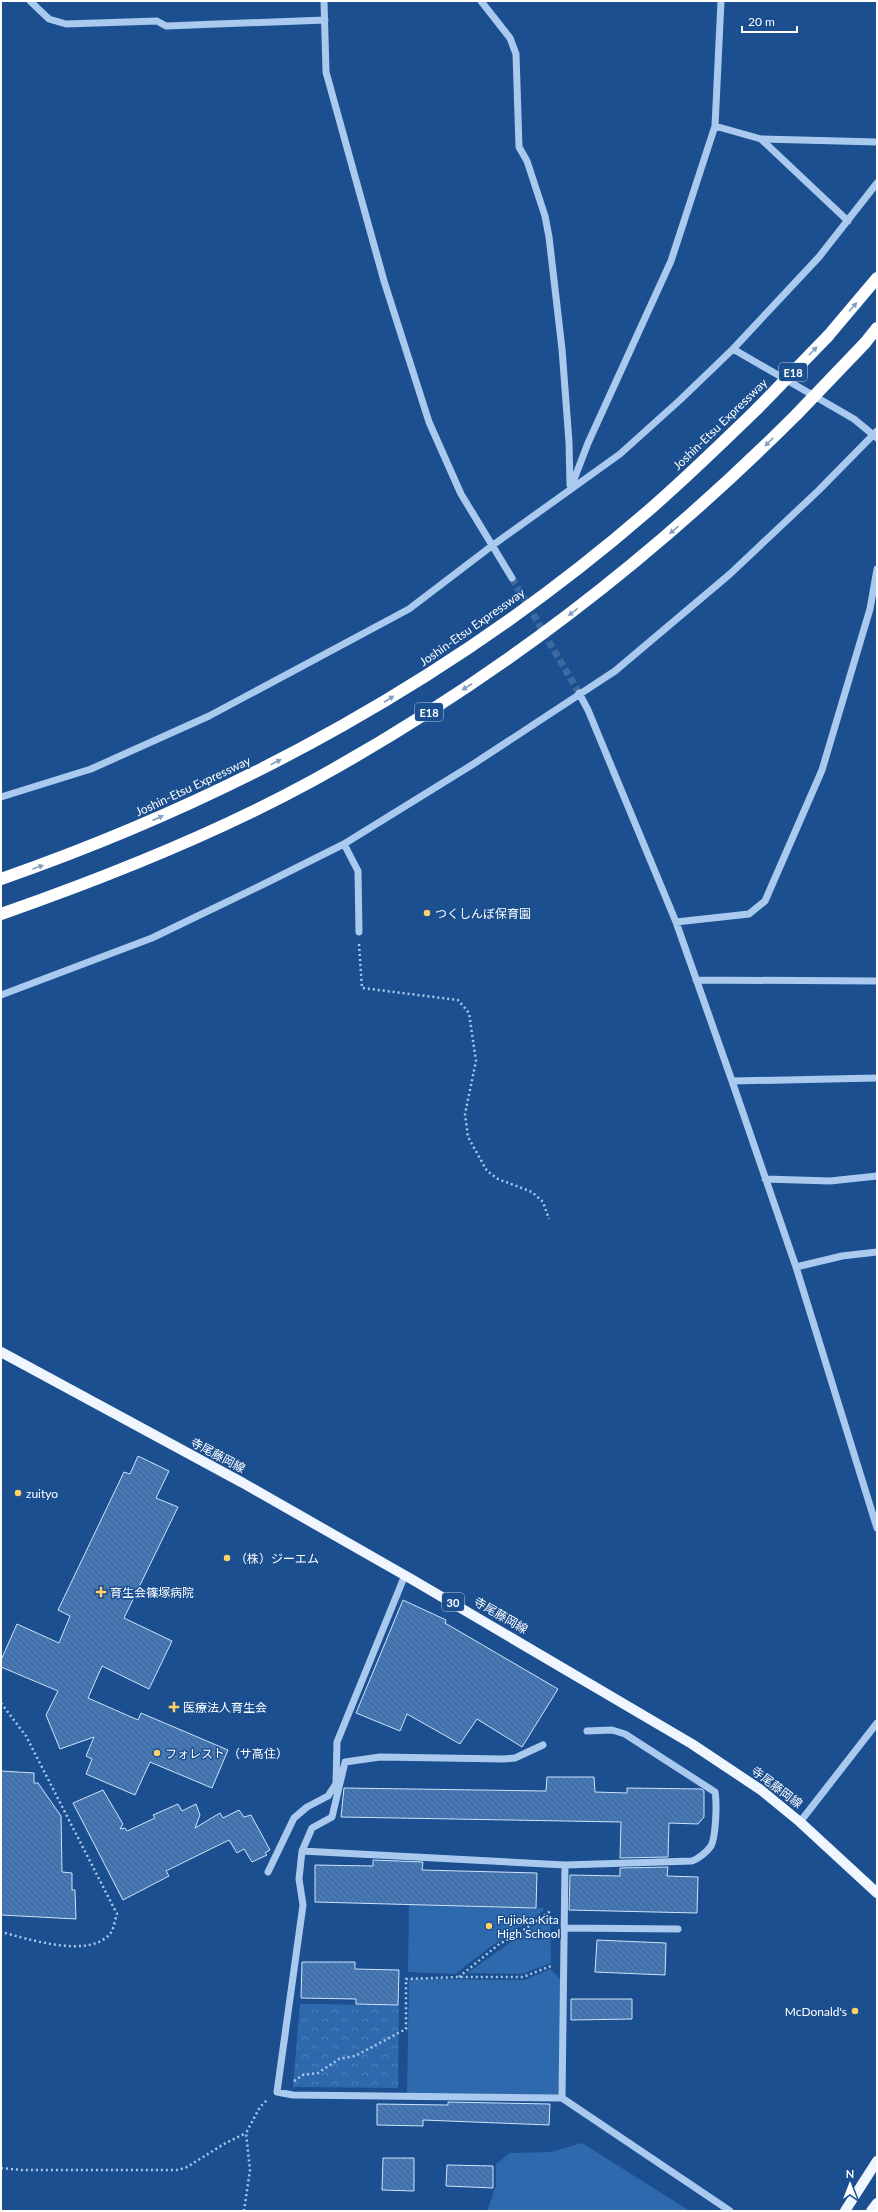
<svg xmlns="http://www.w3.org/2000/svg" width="878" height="2212" font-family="Lato,'Noto Sans JP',sans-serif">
  <defs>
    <pattern id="park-crowns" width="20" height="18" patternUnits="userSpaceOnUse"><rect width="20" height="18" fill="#2e69ad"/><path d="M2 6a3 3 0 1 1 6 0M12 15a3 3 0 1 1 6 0" fill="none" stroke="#4d80b9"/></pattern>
    <pattern id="building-back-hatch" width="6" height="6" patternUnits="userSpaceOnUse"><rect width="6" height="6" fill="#4478b7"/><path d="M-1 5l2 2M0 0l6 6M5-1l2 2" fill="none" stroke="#486282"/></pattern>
  </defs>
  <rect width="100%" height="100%" fill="#1b4f8f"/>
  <path fill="#2e69ad" d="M409 1904 536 1908H544L542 1912 493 1945 455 1974 408 1972Z
    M550 1914 551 1963 522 1974 467 1973Z
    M550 1969 562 1981 560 2095 407 2093 409 1979 525 1980Z
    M582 2143 690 2211H487L496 2186V2164L510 2153 551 2152Z"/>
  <path fill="url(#park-crowns)" d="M300 2004 399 2005 398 2088 293 2087Z"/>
  <path fill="url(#building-back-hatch)" stroke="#cfe3fa" d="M138 1456 169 1471 156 1498 178 1507 124 1618 172 1641 149 1689 102 1666 88 1698 138 1720 141 1713 228 1750 212 1788 150 1762 135 1795 86 1774 92 1759 86 1756 94 1737 60 1749 46 1715 58 1691 1 1667V1660L17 1624 59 1643 70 1616 58 1610 124 1472 130 1474Z
    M403 1600 446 1620 445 1623 558 1689 522 1747 477 1719 460 1744 407 1714 400 1731 356 1713Z
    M1 1771 34 1773V1783H38L61 1816 62 1872 72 1873V1890H75L76 1919 1 1915Z
    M547 1777H594L595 1792 627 1793V1788L702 1789 704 1791V1817L698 1824 669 1823 668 1857 620 1858 621 1822 341 1817 344 1788 546 1791Z
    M103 1790 123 1824 120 1829 125 1828 127 1831 155 1818 153 1815 178 1804 182 1811 196 1804 200 1815 195 1828 220 1813 223 1818 239 1810 244 1817 251 1815 270 1850 265 1853 267 1855 252 1862 244 1849 237 1853 229 1840 166 1871 169 1876 123 1900 73 1803Z
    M373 1860 423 1862 422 1870 537 1873 536 1908 315 1902V1865L373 1866Z
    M668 1867 667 1876 698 1877 697 1913 569 1910 570 1875 620 1876V1868Z
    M597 1940 666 1943 665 1975 595 1972Z
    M302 1962H355V1969L399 1970 398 2005 356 2004V1999L301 1998Z
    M571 1999H632V2019L571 2020Z
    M448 2102 550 2104 549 2125 423 2120V2126L377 2125V2104L448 2105Z
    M383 2158H414V2191L382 2190Z
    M447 2165 493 2166V2188L446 2186Z"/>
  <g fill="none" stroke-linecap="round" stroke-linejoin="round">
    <path stroke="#3d69a0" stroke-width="7" stroke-dasharray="7 3.5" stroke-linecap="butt" d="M512 578 579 693"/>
    <path stroke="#a9c9ee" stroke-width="2.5" stroke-dasharray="2 3" stroke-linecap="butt" d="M359 944 362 988 458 1000 469 1013 476 1061 465 1114 468 1137 487 1171 498 1179 532 1192 543 1202 549 1219
      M1 1703 26 1736 117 1914C115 1919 114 1929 110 1934 88 1959 29 1939 1 1932
      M459 1977 498 1945 525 1929 552 1910
      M294 2081 303 2075 318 2073 339 2059 355 2056 406 2029V1979L459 1977H523L551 1966
      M1 2168 22 2170H178L187 2167 224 2144 246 2133
      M244 2211 250 2170 246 2133 260 2107 268 2099"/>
    <path stroke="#a9c9ee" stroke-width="7" d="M30 1 49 19 66 24 157 21 166 26 325 20
      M324 1 326 72 384 281 429 422 461 494 512 578
      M481 1 510 38 516 54 519 147 527 161 545 216 549 237 562 349 569 442 570 485
      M715 126 761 139 848 221
      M761 139 877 142
      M733 349 854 419 877 438
      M570 490 588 443 671 261 715 126 721 1
      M579 693 588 710 676 922 732 1081 796 1267 877 1528
      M1 797 91 769 209 716 409 609 493 545 620 454 680 400 733 349 819 257 877 183
      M344 844 358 871 359 932
      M676 922 749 914 765 901 822 770 870 609 877 569
      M696 980 877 981
      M1 995 152 938 266 883 344 844 475 763 615 671 730 574 819 490 877 431
      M732 1081 877 1078
      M765 1179 830 1181 877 1176
      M796 1267 842 1256 877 1252
      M543 1745 515 1758 504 1759 380 1757 345 1762 332 1817 312 1828 302 1851 299 1879 303 1905 277 2092 293 2095 562 2098
      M800 1822 877 1723
      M302 1851 565 1865 692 1861C698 1859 707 1852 711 1846 716 1836 717 1803 715 1792L625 1734 612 1730 587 1731
      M565 1865 562 2098 730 2211
      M268 1872 294 1818 307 1807 328 1796 336 1784 337 1742 405 1575
      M565 1928 678 1929"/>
    <path stroke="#f0f6ff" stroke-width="10" d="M1 1352 243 1483 413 1580 692 1744 761 1790 800 1822 877 1893
      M845 2211 877 2161
      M871 2211 877 2203"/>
    <path stroke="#fff" stroke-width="12" d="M828 336 877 278
      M865 343 877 328
      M1 879C237 797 459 675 648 511 686 478 721 444 757 409
      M1 914C107 877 213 835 312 781 494 681 651 560 797 414"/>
    <path stroke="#fff" stroke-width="12" d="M757 409 828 336
      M797 414 865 343"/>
  </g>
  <defs><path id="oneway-solid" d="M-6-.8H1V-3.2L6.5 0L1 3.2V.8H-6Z"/></defs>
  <g fill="#829ec1">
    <use href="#oneway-solid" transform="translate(853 307) rotate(-50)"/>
    <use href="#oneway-solid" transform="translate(813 351) rotate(-46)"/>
    <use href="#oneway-solid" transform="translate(769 442) rotate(135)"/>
    <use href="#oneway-solid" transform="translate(674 530) rotate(140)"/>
    <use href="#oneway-solid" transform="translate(573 612) rotate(143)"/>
    <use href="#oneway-solid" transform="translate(467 687) rotate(147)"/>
    <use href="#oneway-solid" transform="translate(389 699) rotate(-33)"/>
    <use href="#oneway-solid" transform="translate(276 762) rotate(-27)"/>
    <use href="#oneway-solid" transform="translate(158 818) rotate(-24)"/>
    <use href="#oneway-solid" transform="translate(38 867) rotate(-19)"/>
  </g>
  <g fill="#ffd166" stroke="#1b4f8f" stroke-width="1.5">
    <circle cx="427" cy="913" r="4"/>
    <circle cx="18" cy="1493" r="4"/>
    <circle cx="227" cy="1558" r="4"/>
    <path d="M99 1586h4v4h4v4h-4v4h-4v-4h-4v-4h4z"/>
    <path d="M172 1701h4v4h4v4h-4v4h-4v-4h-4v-4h4z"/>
    <circle cx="157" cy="1753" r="4"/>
    <circle cx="489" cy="1926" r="4"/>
    <circle cx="855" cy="2011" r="4"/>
  </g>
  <g text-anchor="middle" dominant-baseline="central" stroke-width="3" stroke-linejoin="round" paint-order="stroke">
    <g fill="#1b4f8f" stroke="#bbcadd" stroke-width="1">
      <rect x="779" y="363" width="28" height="18" rx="3"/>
      <rect x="415" y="703" width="28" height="18" rx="3"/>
      <rect x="442" y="1593" width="22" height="18" rx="3"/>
    </g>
    <g font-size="11" font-weight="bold" fill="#fff">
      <text x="793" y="372">E18</text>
      <text x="429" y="712">E18</text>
      <text x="453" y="1602">30</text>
    </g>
    <g font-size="12" fill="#fff" stroke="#1b4f8f">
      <text transform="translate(720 424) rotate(-44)">Joshin-Etsu Expressway</text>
      <text transform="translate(472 627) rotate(-35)">Joshin-Etsu Expressway</text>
      <text transform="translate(193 786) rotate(-25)">Joshin-Etsu Expressway</text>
      <text transform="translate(218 1455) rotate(28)">寺尾藤岡線</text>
      <text transform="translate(501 1615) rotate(30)">寺尾藤岡線</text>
      <text transform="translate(777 1787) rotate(37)">寺尾藤岡線</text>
    </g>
    <g font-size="12" fill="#fff" stroke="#1b4f8f" text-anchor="start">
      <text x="435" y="913">つくしんぼ保育園</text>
      <text x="26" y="1493">zuityo</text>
      <text x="235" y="1558">（株）ジーエム</text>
      <text x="110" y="1592">育生会篠塚病院</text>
      <text x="183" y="1707">医療法人育生会</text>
      <text x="165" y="1753">フォレスト （サ高住）</text>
      <text x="497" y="1919">Fujioka Kita<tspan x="497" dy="14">High School</tspan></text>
      <text x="847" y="2011" text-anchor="end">McDonald's</text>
    </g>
  </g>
  <rect width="878" height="2212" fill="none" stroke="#ffffff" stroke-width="4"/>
  <g transform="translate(850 2184)" stroke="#1b4f8f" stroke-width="3" paint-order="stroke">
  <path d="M0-3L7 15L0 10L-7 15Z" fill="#ffffff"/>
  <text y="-6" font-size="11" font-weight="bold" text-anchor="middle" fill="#ffffff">N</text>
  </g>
  <path d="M742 26v6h55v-6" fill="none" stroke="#ffffff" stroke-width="2"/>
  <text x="748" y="26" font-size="12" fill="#ffffff" stroke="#1b4f8f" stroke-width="3" paint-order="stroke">20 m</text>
</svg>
